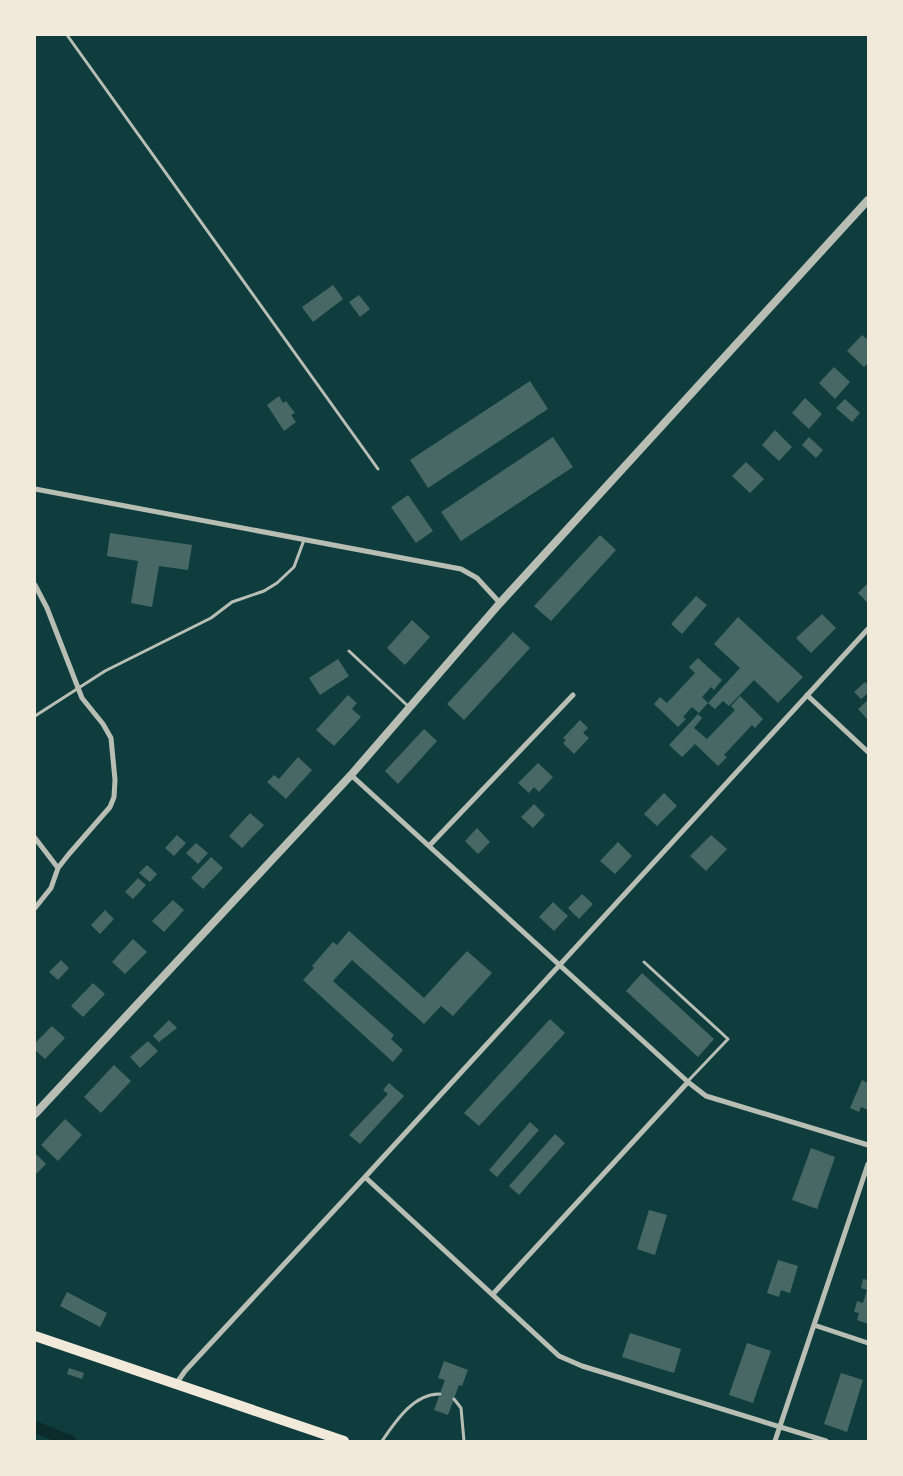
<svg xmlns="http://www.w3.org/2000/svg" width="903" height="1476" font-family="'Work Sans',sans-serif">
  <rect width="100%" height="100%" fill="#0f3d3e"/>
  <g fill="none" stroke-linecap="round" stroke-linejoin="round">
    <path stroke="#0a2a2b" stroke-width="12" d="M35 1427 70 1441"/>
  </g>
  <path fill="#486865" d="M333 285 343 299 313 322 302 307Z
    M359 295 370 309 360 317 349 302Z
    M862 335 868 340V363L864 367 847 351Z
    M834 367 850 382 835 399 819 383Z
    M530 381 548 409 428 488 410 460Z
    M279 396 283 403 286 401 295 413 291 415 296 422 284 431 267 405Z
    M805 398 822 414 809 429 792 413Z
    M845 399 860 413 852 422 836 408Z
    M775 430 792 447 779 461 762 445Z
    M553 437 573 467 461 541 441 512Z
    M809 437 823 450 816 458 802 445Z
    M746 462 764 479 750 493 732 476Z
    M408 495 433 531 416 543 391 507Z
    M110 533 192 545 188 570 159 566 152 607 131 603 138 561 107 556Z
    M600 535 616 550 551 621 534 606Z
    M868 583V603L858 593Z
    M696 596 707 605 682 634 671 624Z
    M822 614 836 628 811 653 796 638Z
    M738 617 803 677 778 703 754 680 729 706 723 701 715 709 708 703 740 668 714 644Z
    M412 620 430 637 405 665 387 648Z
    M513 632 530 648 464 720 447 704Z
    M698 658 722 680 714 690 711 687 702 697 708 703 699 713 692 707 683 717 686 719 678 727 654 704 660 697 667 703 695 673 689 667Z
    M338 659 349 676 320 695 309 678Z
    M865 682 868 685V693L861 699 854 692Z
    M348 695 357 703 352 709 361 717 334 746 316 730Z
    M740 696 763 719 755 728 752 725 724 755 727 757 718 766 695 744 682 757 669 745 698 714 702 718 694 728 707 739 735 710 731 706Z
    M868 700V720L858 709Z
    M580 720 588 728 583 733 589 738 574 754 563 743 566 740 563 738Z
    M424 729 437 741 398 784 385 771Z
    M298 757 312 770 286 799 267 782 274 775 279 779Z
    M538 763 553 777 539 792 534 787 529 793 518 783Z
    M664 793 677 806 657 826 644 814Z
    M534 804 545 815 533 828 521 817Z
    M250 813 264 825 242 848 229 836Z
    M477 828 490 842 478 854 465 841Z
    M177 835 186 843 174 856 165 848Z
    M711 835 727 849 706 871 690 856Z
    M618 842 632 856 615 874 600 861Z
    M196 843 208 853 198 864 186 853Z
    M211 857 223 868 203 889 191 878Z
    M147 865 157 874 150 882 139 873Z
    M138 878 146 885 133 899 125 892Z
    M582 894 593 904 579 919 568 908Z
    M173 900 184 910 164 932 152 921Z
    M553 902 568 916 554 931 539 917Z
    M105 910 114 919 100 934 91 925Z
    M349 931 424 998 467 951 492 973 453 1016 441 1006 424 1024 352 960 333 981 394 1035 391 1039 403 1050 393 1062 303 980 314 968 312 966 333 942 337 945Z
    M133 939 147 952 125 974 112 962Z
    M61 960 69 968 58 980 49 972Z
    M642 973 714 1039 698 1057 626 991Z
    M93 983 105 994 83 1017 71 1006Z
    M550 1019 565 1033 479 1126 464 1113Z
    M169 1020 177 1028 159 1042 153 1036Z
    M52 1026 65 1038 45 1059 35 1050V1043Z
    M148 1041 158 1051 140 1068 130 1057Z
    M114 1065 131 1081 101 1113 84 1097Z
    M862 1080 868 1083V1110L861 1107 859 1112 850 1108Z
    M389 1083 404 1096 360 1144 349 1135 388 1094 383 1090Z
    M65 1119 82 1135 58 1161 41 1145Z
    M530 1122 539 1130 497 1177 489 1170Z
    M555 1134 565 1143 519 1195 509 1186Z
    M811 1148 835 1157 817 1209 792 1200Z
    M35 1153 46 1164 35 1175Z
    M649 1210 667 1215 655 1255 637 1249Z
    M778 1260 798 1266 790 1293 781 1290 779 1297 767 1293Z
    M863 1279 868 1280V1324L857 1320 859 1313 854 1312 857 1301 863 1303 867 1290 861 1288Z
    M67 1292 107 1313 100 1327 60 1306Z
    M630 1333 681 1349 674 1373 622 1357Z
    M747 1343 771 1351 753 1403 729 1395Z
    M444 1361 468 1370 462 1386 459 1385 448 1415 434 1410 445 1380 438 1378Z
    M69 1368 84 1373 82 1379 67 1374Z
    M841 1373 863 1380 847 1432 824 1424Z"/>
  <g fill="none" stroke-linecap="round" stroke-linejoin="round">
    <path stroke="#b8beb3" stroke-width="3" d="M67 35 378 469
      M349 651 409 707
      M35 716 105 671 211 618 232 602 264 591 277 583 294 567 304 540
      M644 962 728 1039 688 1081
      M454 1399 461 1408 464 1441
      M382 1441C395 1422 414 1393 440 1394"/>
    <path stroke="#b8beb3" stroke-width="5" d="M35 489 461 569 477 578 500 603
      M35 585 47 608 82 698 103 724 111 738 115 780 114 797 110 807 69 854 58 868 51 888 35 908
      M807 695 868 752
      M351 775 688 1082 706 1096 868 1145
      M35 838 58 868
      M429 846 573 695
      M365 1177 868 629
      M493 1294 688 1082
      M814 1325 868 1343
      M176 1384 185 1371 365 1177 559 1356 582 1366 826 1441
      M775 1441 868 1164"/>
    <path stroke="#b8beb3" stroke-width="8" d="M35 1114 351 775 500 603 868 200"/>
    <path stroke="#f1e9da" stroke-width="10" d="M35 1336 344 1441"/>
  </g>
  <rect width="903" height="1476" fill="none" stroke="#f1e9da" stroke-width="72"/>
</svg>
